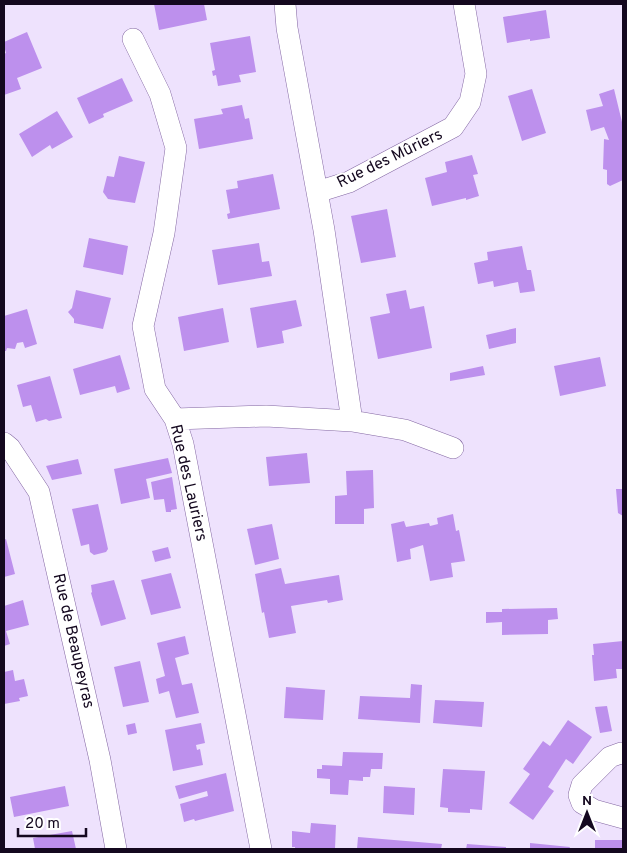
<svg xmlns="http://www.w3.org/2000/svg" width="627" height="853" font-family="Overpass,sans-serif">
  <rect width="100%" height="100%" fill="#eee2fd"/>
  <path fill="#bd90ed" d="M154 4H204L207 20 159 30Z
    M546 10 550 38 530 41V39L507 43 503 17Z
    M27 32 42 68 17 78 21 89 4 95V54L6 53 4 46V42Z
    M250 36 256 72 239 75 241 82 218 86 216 75 213 76 212 71 215 70 210 43Z
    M122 78 133 101 103 114 104 117 89 124 77 98Z
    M532 89 546 133 522 141 508 96Z
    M614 89 622 122H623V180L610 186 607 184V170L603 169 604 139 609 140 604 127 591 131 586 110 603 106 599 94Z
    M242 105 245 119 249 118 253 139 199 149 194 119 223 114 221 109Z
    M57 111 73 137 52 149 50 145 32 157 19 134Z
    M472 155 478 174 473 175 479 196 466 200V198L432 206 425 178 447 172 445 162Z
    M119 156 145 162 135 203 108 199 103 192 107 176 114 177Z
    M273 174 280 209 228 219 227 214 230 213 226 190 238 188 237 181Z
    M387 209 396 257 361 263 351 216Z
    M89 238 128 246 123 275 83 267Z
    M259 243 262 262 269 261 272 276 218 285 212 250Z
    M522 246 527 270H531L535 291 520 293 518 282 494 287 493 281 478 284 474 263 488 260 487 252Z
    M76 290 111 298 103 329 74 323V319L68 312 72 308Z
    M406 290 410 309 424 306 432 348 378 359 370 317 390 313 386 294Z
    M296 300 302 326 282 331 284 343 257 348 250 308Z
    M223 308 229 342 184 351 178 317Z
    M27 309 37 344 25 348 23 342 17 343 15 349 7 348 6 351H4V316Z
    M516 328V343L489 349 486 335Z
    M120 355 130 389 117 393 115 386 80 395 73 369Z
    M600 357 606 386 560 396 554 366Z
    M483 366 485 375 450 381V373Z
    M50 376 62 418 49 421 46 419 36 422 31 405 23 407 17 385Z
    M307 453 310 483 269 486 266 457Z
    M168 458 172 473 146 479 150 498 121 504 114 469Z
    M78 459 82 474 52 480 46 466Z
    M373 470 374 508 364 509V524H335V496L347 495 346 471Z
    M172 477 177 509 171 510V512H166L164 499 154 500 151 482Z
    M616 489H623V516L618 513Z
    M98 504 108 549 106 552 94 555 90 552 89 544 81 546 72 509Z
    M453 514 456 531 459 530 465 561 451 563 453 577 430 581 423 545 410 549 411 559 397 562 391 524 404 521 406 527 429 523 430 526 438 524 437 518Z
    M272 524 279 559 255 565 247 529Z
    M6 539 15 574 4 577V540Z
    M168 547 171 558 155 562 152 551Z
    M281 568 285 584 339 575 343 600 328 603 327 600 291 606 296 633 269 638 264 612 262 613 255 574Z
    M171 573 181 608 151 615 141 580Z
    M114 580 126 619 101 626 91 593 92 592 91 585Z
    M23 600 29 625 6 631 10 644 4 646V606Z
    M557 608 558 619 548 620V634L502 635V622L486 623V612H502V609Z
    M185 636 189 654 175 658 182 685 192 683 199 713 176 718 169 691 159 694 156 679 165 676 157 643Z
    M623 641V669H616L617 678 594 681 592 655H594L593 644Z
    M140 661 149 702 123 707 114 667Z
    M13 670 15 681 24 679 28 696 19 698 20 701 4 704V672Z
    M411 684 422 685 420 723 358 719 360 696 410 698Z
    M286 687 325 690 323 720 284 718Z
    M435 700 484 702 482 727 433 723Z
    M607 706 612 731 600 733 595 707Z
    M568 720 592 737 573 764 566 759 548 787 554 791 533 820 509 803 530 774 523 769 543 741 550 746Z
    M135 723 137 733 128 735 126 725Z
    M201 723 205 743 196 745 197 750 200 749 203 765 173 771 165 730Z
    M343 752 383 753 382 769H371L370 777H363V781L349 780 348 795 330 794V779L317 778V769H322V765L342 766Z
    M443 769 485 771 482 810 470 809V813L448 812V808L440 807Z
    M226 773 234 811 195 821 194 819 184 822 180 804 208 796 207 791 179 799 175 786Z
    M65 786 69 806 14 817 10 797Z
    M384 786 415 788 414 815 383 813Z
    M311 823 336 825 335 849H295V847H292V831L310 833Z
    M72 831 76 849H35L33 838Z
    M358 837 442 844 441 849H357Z
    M595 840H623V849H595Z
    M530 843 570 847 569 849H530Z
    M467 844 506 847V849H466Z"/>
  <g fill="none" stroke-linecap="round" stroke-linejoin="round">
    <g stroke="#8468a3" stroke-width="22">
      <path id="street" d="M285 4 287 28 324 230 352 421
        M133 39 160 94 176 148 164 233 143 326 155 389 175 419 183 444 261 849
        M317 192 349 182 453 127 470 102 476 74 464 4
        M175 419 266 416 352 421 405 430 453 448
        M4 443 10 448 39 492 100 760 116 849
        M623 754 621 753 610 757 582 785 579 795 582 803 594 810 623 818"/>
    </g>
    <use href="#street" stroke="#fff" stroke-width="21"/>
  </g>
  <g text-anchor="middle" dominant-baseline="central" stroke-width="4" stroke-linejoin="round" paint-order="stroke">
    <g font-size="16" fill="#14081f" stroke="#fff">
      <text transform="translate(390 159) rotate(-26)">Rue des Mûriers</text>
      <text transform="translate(188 483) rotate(77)">Rue des Lauriers</text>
      <text transform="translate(73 641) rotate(77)">Rue de Beaupeyras</text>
    </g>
  </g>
  <rect width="627" height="853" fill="none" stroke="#14081f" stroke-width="10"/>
  <g transform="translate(587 813)" stroke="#ffffff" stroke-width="4" paint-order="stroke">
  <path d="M0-4L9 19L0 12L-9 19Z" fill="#14081f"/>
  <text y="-8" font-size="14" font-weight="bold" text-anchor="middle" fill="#14081f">N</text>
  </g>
  <path d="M18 828v8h68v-8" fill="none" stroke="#14081f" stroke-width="2.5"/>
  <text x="25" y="828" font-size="15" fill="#14081f" stroke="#ffffff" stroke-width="4" paint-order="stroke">20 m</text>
</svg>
